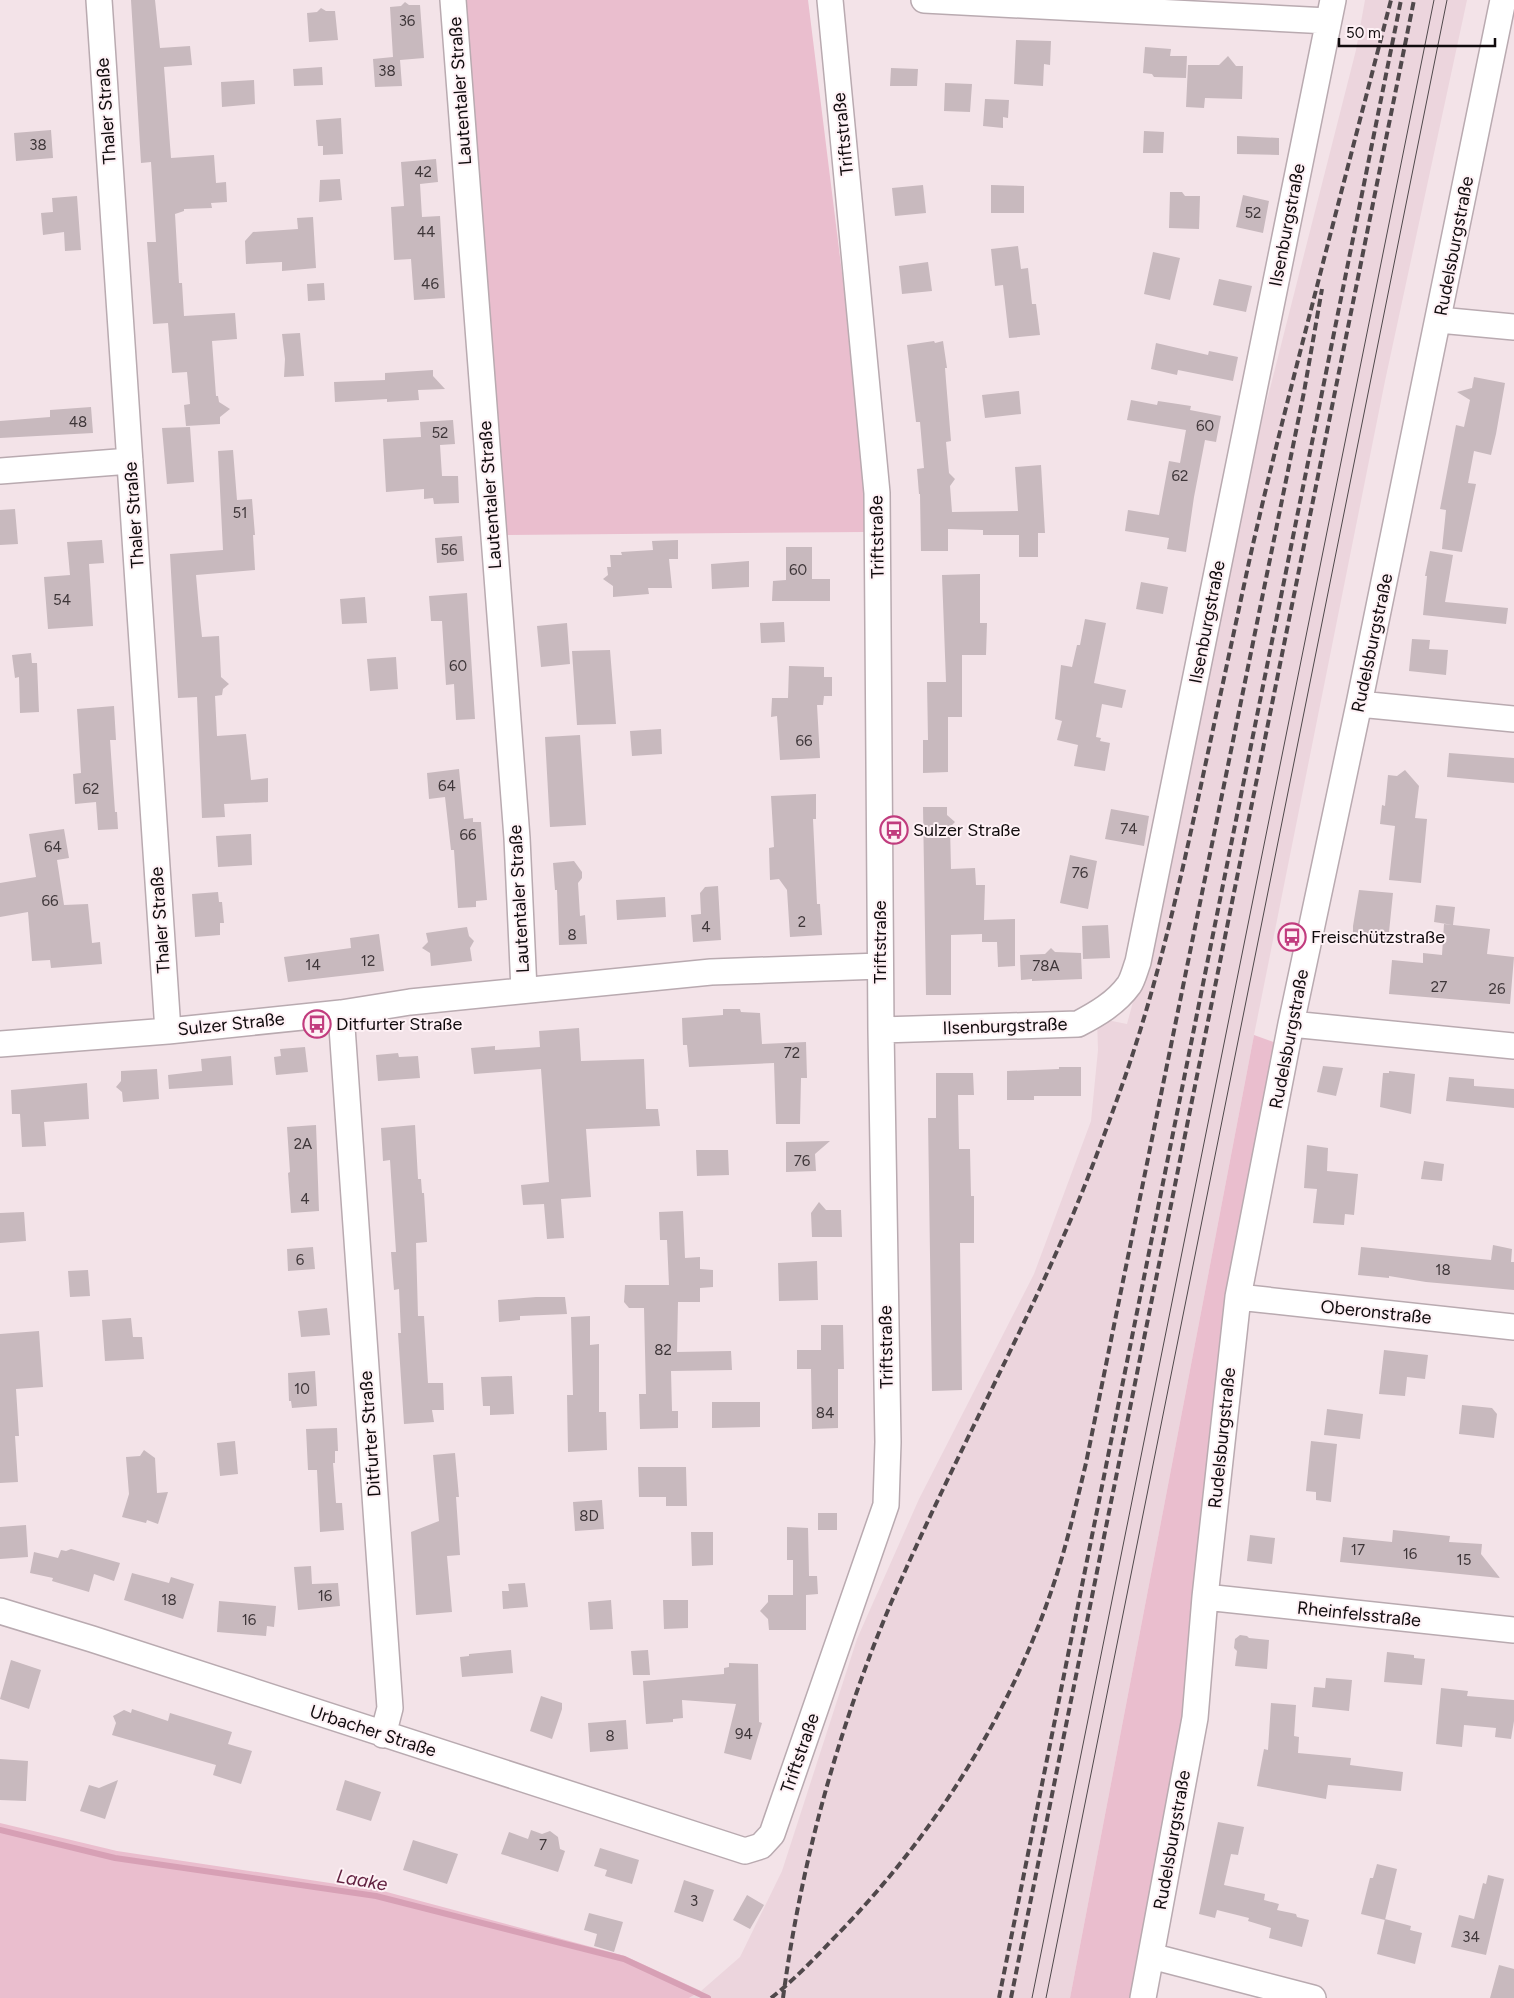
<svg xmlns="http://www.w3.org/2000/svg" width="1514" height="1998" font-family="Figtree,sans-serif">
  <rect width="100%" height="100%" fill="#f3e3e8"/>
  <path fill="#ecd5dd" d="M1365 0H1467L1385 381 1254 1035 1070 1998H689L701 1991 740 1957 782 1871 857 1639 919 1499 1034 1274 1091 1121 1098 1050 1097 1018 1127 1024 1148 946 1263 416 1356 50Z"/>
  <path fill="#eabece" d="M465 0H808L866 466 865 532 504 535Z
    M1254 1035 1279 1044 1188 1718 1134 1998H1070Z
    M0 1823 117 1851 383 1891 625 1956 701 1991 689 1998H0Z"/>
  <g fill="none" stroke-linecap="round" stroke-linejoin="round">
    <path stroke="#d7a0b5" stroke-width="6" d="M0 1830 115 1858 376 1896 624 1959 708 1998"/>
  </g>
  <path fill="#c8b9be" d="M131 0H155L160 48 190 46 192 65 164 67 171 158 214 155 216 183 226 182 227 202 211 203 212 208 184 209V211L175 214 179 283H182L184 316 235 313 237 339 212 341 216 396H218L219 402 230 409 220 417V424L186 426 184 405 190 404 187 372 172 373 168 323 153 324 147 242H156L151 162 141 163Z
    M405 2 409 5H420L424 58 400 60 402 86 375 87 373 59 393 57 390 7 401 6Z
    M321 8 326 11H335L338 40 309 42 307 13 317 12Z
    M1016 40 1051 41 1050 65 1044 64 1043 86 1014 84Z
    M1145 47 1171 49 1170 56H1187L1186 78 1154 77 1152 74 1143 73Z
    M1228 56 1236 66H1243L1242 99 1205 98 1204 108 1186 107 1188 65H1219Z
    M322 67 323 85 294 86 293 69Z
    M891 68 918 69 917 86H890Z
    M254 80 255 104 222 107 221 82Z
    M945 83 972 84 970 112 944 111Z
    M985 99 1009 100 1008 118 1003 117V128L983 126Z
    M341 118 343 154 323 155V146H318L316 120Z
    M51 130 53 158 16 161 14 133Z
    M1144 131 1164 132 1163 153H1143Z
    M1237 136 1279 138V155L1237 154Z
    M436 159 438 182 420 184 422 217 440 216 445 298 414 300 411 259 394 260 391 207 404 206 401 162Z
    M340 179 342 200 319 202 320 180Z
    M923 185 926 213 895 216 892 188Z
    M991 185 1024 186V213H991Z
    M1170 192H1182L1185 196H1200L1199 229 1169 228Z
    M1243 195 1269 201 1263 233 1236 227Z
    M77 196 81 250 65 251 64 232 43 235 41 213 53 212 52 198Z
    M313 217 316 268 282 271V262L246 264 245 241 253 232 298 229 297 218Z
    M1018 246 1021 269 1028 268 1032 304H1036L1040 335 1009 338 1003 285 995 286 991 249Z
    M1153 252 1180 258 1170 300 1144 294Z
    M928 262 932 291 902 294 899 266Z
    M1219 279 1252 286 1246 312 1213 305Z
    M324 283 325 300 308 301 307 284Z
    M300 333 304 376 284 377 285 359 282 334Z
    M934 341 935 343 943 341 947 368H945L946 381 951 441 946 442 949 473 955 479 950 486 952 512 1018 511 1015 467 1041 465 1045 533H1038V557H1019V535H983V530L948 529V551H921L920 494H919L917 469 924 468 920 422H916L907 345Z
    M1156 343 1208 355 1209 351 1238 357 1233 381 1178 370 1177 375 1151 369Z
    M433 370V376L445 389 418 390 419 400 387 402V399L335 402 334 382 385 380V373Z
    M1474 377 1505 383 1496 434 1491 455 1474 451 1468 483 1476 484 1462 552 1442 549 1446 510 1440 509 1456 425 1464 427 1470 400 1457 392 1472 388Z
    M1019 391 1021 414 985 418 982 395Z
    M1131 400 1157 405 1158 401 1191 406 1190 410 1221 416 1216 442 1205 440 1194 497 1186 552 1167 549 1169 538 1125 531 1128 510 1159 515 1169 461 1180 463 1186 430 1127 420Z
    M91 407 93 433 0 438V421L50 417V410Z
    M453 420 455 444 440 445 442 476H458L459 503 434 504 433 498 424 499V489L386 492 383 439 421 437 420 422Z
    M190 427 194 482 167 484 162 428Z
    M233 450 237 500 252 499 255 535H253L255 570 196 575 199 609 202 637 219 636 221 677 229 684 223 689 222 695 215 696 217 736 246 734 251 780 268 778V802L224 804 225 817 202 818 197 697 178 698 170 554 223 550 218 451Z
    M15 509 18 544 0 545V510Z
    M462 536 464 561 437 563 435 538Z
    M102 540 104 563 89 564 93 626 48 629 44 577 70 575 67 542Z
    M678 540V559H669L672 588H648L649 594 613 597V586L603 579 608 575 607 567H611L610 555H622L621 552 653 550 652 541Z
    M786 547H812V579H830V601H772L773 581 786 580Z
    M1430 551 1453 555 1445 602 1508 608 1506 624 1423 615 1427 576H1425Z
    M749 561V587L712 589 711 564Z
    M980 574V623H987L986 655H962V717H948V772L923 773V740H928L927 682H946L942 575Z
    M1141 582 1168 587 1163 614 1136 609Z
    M467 593 475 719 456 720 454 684 446 685 442 621H431L429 596Z
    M365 597 367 623 342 624 340 599Z
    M1085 619 1106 623 1094 683 1126 690 1122 708 1102 704 1096 737 1101 738 1100 741 1110 743 1105 771 1074 766 1078 745 1057 740 1062 721 1055 719 1061 665 1072 667 1077 645H1080Z
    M784 622 785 642 761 643 760 623Z
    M567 623 570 664 541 667 537 626Z
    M1412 639 1430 640 1429 649 1448 650 1446 675 1409 671Z
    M610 650 616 724 577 725 572 651Z
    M31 653 32 663H37L39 712 20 713 19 677 15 678 12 655Z
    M396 657 398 689 370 691 367 659Z
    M789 666 824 667V677H832V696H824L823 705H817L820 758 780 760 777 716 771 717 772 698H788Z
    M114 706 116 740H110L115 812H117L118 829 98 830 96 802 75 804 73 774 81 773 77 709Z
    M661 729 662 754 632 756 630 731Z
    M580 735 586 825 550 827 545 737Z
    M1449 753 1514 758V783L1447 777Z
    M459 769 464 819 473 818V822H481L487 900 476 901V907L458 908 454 850H451L445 797 429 799 427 773Z
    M1405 770 1419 786 1415 818 1427 819 1421 883 1389 880 1395 826 1380 824 1382 805 1385 806 1388 775 1397 776Z
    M816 794V819H813L817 904H820L822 935 790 937 787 890 779 879 770 880 769 848 774 847 771 796Z
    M923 807H947V815L955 822 950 827 951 869 975 868 976 885H985L984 920 1015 919V966L998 967 997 942H982V934L951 935V995H926Z
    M1111 809 1149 816 1144 846 1105 839Z
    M64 829 69 858 57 860 64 905 88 904 92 943 100 942 102 964 51 968 50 960 32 961 28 912 0 917V883L36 877 29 834Z
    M251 834 252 865 218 867 216 836Z
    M1070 855 1097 861 1088 909 1060 903Z
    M574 861 582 872V878L578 883 580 916 585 915 587 944 559 945 557 890H555L553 863Z
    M718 886 721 940 693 942 691 915 701 914 700 893 705 887Z
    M1359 890 1393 893 1388 942 1353 939V926Z
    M218 892 219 902H222L224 923H220V935L195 937 192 894Z
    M665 897 666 917 617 920 616 900Z
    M1436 905 1455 907 1453 925 1434 922Z
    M1444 924 1490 929 1487 954 1514 957 1510 1004 1389 994 1392 960 1423 963V953L1442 955Z
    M1108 925 1110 958 1083 959 1082 926Z
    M467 927 469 936 474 941 470 948 472 961 431 966 430 953 422 948 428 942 426 933Z
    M379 934 384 971 288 982 284 957 351 948 350 938Z
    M1051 948 1055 952 1081 953 1082 979 1032 981V979L1021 980 1020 955 1045 954Z
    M723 1009H740L741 1012 760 1013 762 1044 806 1042 807 1078H801L800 1124H776L774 1063 689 1067 687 1045H683L682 1018 723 1015Z
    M579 1028 581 1061 644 1059 646 1109H658L660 1126 586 1129 591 1197 561 1199 564 1238 547 1239 544 1204 523 1205 521 1185 549 1182 541 1069 474 1074 471 1048 495 1046V1050L540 1047 539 1031Z
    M305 1047 308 1072 276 1075 274 1057 281 1056 280 1049Z
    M398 1053 399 1057 418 1056 420 1078 378 1081 376 1055Z
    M231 1056 233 1085 169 1089 168 1075 202 1071 201 1059Z
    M1323 1066 1343 1068 1336 1096 1317 1092Z
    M1059 1067H1081V1096H1034V1100H1007V1071L1059 1069Z
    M157 1069 159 1099 123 1102 122 1092 116 1087 121 1081V1071Z
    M1389 1071 1415 1074 1411 1114 1380 1107 1383 1073H1389Z
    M936 1073H973L974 1095H958L959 1149H970L971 1196H974V1243H960L962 1390 932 1391 928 1118H936Z
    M1449 1077 1474 1079V1086L1514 1089V1108L1446 1101Z
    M87 1083 89 1119 44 1122 46 1146 22 1147 20 1114H12L11 1090Z
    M316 1125 319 1211 291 1213 288 1173 290 1172 287 1127Z
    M415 1125 418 1179H421L422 1193H424L427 1242 416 1243 418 1316H424L428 1383H443L444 1410H432L434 1422 404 1424 398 1333H401L399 1289 394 1290 391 1252H396L390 1160 383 1161 381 1128Z
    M830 1141 815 1154 816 1171 786 1172V1142Z
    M1307 1145 1328 1148 1327 1171 1358 1174 1354 1215 1345 1214 1344 1225 1313 1223 1317 1189 1304 1188Z
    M696 1150H728L729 1175 697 1176Z
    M1424 1161 1444 1164 1442 1181 1421 1179Z
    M819 1202 826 1210H841L842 1237H812L811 1213Z
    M683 1211 685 1258 700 1257V1269L713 1270V1287L700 1288V1302H678L677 1352 731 1351 732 1370 671 1371 672 1411H678V1428L640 1429 639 1394H646L644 1308H629L624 1302 625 1285H669L667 1240H660L659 1212Z
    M24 1212 26 1241 0 1243V1213Z
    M1493 1245 1512 1249 1511 1262H1514V1290L1426 1282 1389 1276V1278L1358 1275 1361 1247 1491 1260Z
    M313 1247 315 1269 288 1271 287 1249Z
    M817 1261 818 1300 779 1301 778 1263Z
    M88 1270 90 1296 70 1297 68 1271Z
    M536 1297H565L567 1314 520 1316V1320L499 1322 498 1300Z
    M327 1308 330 1335 301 1337 298 1311Z
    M590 1316V1345L599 1344V1412H606L607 1450 568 1452 567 1395H573L571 1317Z
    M131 1318 133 1337H142L144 1359 105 1361 102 1320Z
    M821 1325H843L844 1369H838V1428L812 1429 811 1369H797V1350H821Z
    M39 1331 43 1387 16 1389 19 1436H15L18 1482 0 1483V1334Z
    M1384 1350 1428 1355 1425 1379 1407 1377 1405 1396 1379 1394Z
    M315 1371 317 1406 292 1408 291 1401H289L288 1373Z
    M512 1376 514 1414 490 1415V1406H483L481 1377Z
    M712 1402H760V1427L712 1428Z
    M1462 1405 1492 1408 1497 1414 1494 1438 1459 1434Z
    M1327 1409 1363 1414 1360 1439 1324 1435Z
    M337 1428 338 1451H335V1463H333L336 1503H342L344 1530 320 1532 317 1470H308L306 1429Z
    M235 1441 238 1474 220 1476 217 1443Z
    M1311 1441 1337 1444 1331 1502 1316 1500V1492L1306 1491Z
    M144 1450 155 1458 157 1493 168 1492 158 1524 147 1520 146 1523 122 1517 129 1494 126 1457 140 1456Z
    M455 1453 459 1497H456L460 1555 447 1556 452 1612 416 1615 411 1532 439 1521 433 1455Z
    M638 1467H686L687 1506H666V1497H639Z
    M602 1500 604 1529 575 1531 573 1502Z
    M818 1513H837V1530H818Z
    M26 1525 28 1557 0 1559V1527Z
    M787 1527 808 1528 809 1576H817L818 1594 806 1595V1630H769L768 1619 760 1611 768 1602V1595H793V1560H787Z
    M1393 1530 1450 1536 1449 1542 1482 1544 1481 1554 1500 1578 1340 1562 1343 1537 1392 1542Z
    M691 1532H713V1565L692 1566Z
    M1250 1535 1275 1538 1272 1564 1247 1561Z
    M71 1549 120 1563 114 1581 94 1574 89 1592 52 1581 53 1578 30 1573 34 1552 58 1558 61 1550 66 1551Z
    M311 1566 312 1584 338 1583 340 1606 298 1610 294 1567Z
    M132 1573 169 1583 171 1577 194 1584 183 1619 124 1600Z
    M525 1583 528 1607 503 1609 502 1591H509L508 1584Z
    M611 1600 613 1629 590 1630 588 1602Z
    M663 1600H688V1628L664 1629Z
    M219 1601 276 1606 274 1627 267 1626 266 1636 217 1632Z
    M1240 1635 1247 1636 1249 1638 1269 1640 1267 1669 1235 1666 1237 1651 1234 1648 1235 1639Z
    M511 1650 513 1673 462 1677 460 1657 469 1656V1654Z
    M648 1650 650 1675H633L631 1651Z
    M1387 1652 1414 1655V1658L1425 1659 1422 1685 1384 1682Z
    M11 1660 41 1670 29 1709 0 1699Z
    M729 1663 758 1664 759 1722 762 1723 751 1760 724 1753 736 1704 682 1700 683 1718 673 1719V1722L646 1724 643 1681 724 1674V1668L729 1667Z
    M1326 1678 1352 1680 1349 1711 1312 1707 1314 1687 1325 1688Z
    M1441 1688 1468 1691 1467 1696 1514 1700V1721L1511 1739 1495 1737 1496 1728 1464 1725 1462 1747 1436 1744Z
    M541 1696 562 1703V1709L552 1739 530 1731Z
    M1271 1703 1296 1705 1294 1736 1299 1737 1298 1753 1351 1758 1350 1765 1403 1772 1401 1791 1328 1785 1326 1799 1257 1786 1264 1749 1268 1750Z
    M132 1709 168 1721 170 1713 232 1732 228 1744 252 1751 241 1784 213 1775 216 1765 112 1735 116 1723 113 1716 124 1710 131 1713Z
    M626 1720 628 1749 590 1752 588 1723Z
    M0 1759 28 1761 26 1801 0 1800Z
    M118 1780 105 1819 80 1811 89 1785 99 1788Z
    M345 1780 381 1792 371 1821 336 1810Z
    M1218 1822 1244 1827 1238 1855 1231 1854 1224 1885 1265 1894 1264 1900 1279 1904 1277 1910 1296 1914 1297 1917 1309 1920 1302 1947 1269 1938 1271 1928 1248 1921 1249 1918 1217 1910 1215 1918 1199 1914Z
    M531 1830 542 1834 550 1831 558 1837 560 1849 565 1851 558 1872 501 1854 509 1832 528 1839Z
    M413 1840 458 1854 447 1884 403 1870Z
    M600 1848 639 1860 632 1884 605 1876 607 1870 594 1866Z
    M1377 1864 1397 1869 1385 1920 1361 1914 1370 1878H1373Z
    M1488 1875 1504 1879 1486 1955 1451 1947 1459 1915 1474 1919 1483 1883 1486 1884Z
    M684 1880 714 1890 703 1922 674 1912Z
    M747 1895 764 1905 750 1929 733 1920Z
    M589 1913 623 1922 614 1952 594 1946 597 1934 584 1930Z
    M1385 1919 1411 1926 1410 1930 1422 1933 1415 1964 1377 1954Z
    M1499 1965 1514 1969V1998H1490Z"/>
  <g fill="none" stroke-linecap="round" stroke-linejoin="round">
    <g stroke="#b9aab0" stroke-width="28">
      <path id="minor" d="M99 0 168 1031
        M453 0 517 838 524 990
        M924 0 1328 21
        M1439 320 1514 327
        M0 471 130 461
        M1359 704 1514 719
        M341 1013 390 1708 383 1735
        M1291 1024 1514 1046
        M881 1030 1078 1024C1097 1014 1116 1003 1129 985 1133 979 1135 970 1138 962L1333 0
        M0 1044 168 1031 341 1013 410 1002 711 972 880 966
        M1238 1297 1514 1327
        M1205 1597 1514 1630
        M0 1611 92 1639 745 1851 761 1846 772 1834 886 1505 888 1442 881 1030 877 493 830 0
        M1151 1956 1313 1998
        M1143 1998 1195 1718 1205 1597 1238 1297 1291 1024 1359 704 1503 0"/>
    </g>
    <use href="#minor" stroke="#fff" stroke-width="25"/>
    <path stroke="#50484b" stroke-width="1" d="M1032 1998 1434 0
      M1046 1998 1447 0"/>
    <path stroke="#50484b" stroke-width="4" stroke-dasharray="8 4" stroke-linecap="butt" d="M771 1998C794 1980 814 1959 834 1938 934 1836 1012 1713 1056 1577 1068 1539 1077 1501 1086 1463L1304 392 1322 289
      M783 1998C801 1863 838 1729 891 1603 948 1470 1018 1344 1074 1212 1093 1166 1110 1120 1126 1074 1157 984 1178 891 1198 799 1215 720 1232 641 1249 562 1272 459 1299 357 1325 255 1347 170 1369 85 1391 0
      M999 1998 1401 0
      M1011 1998 1414 0"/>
  </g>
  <defs>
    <g id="bus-ring" transform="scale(1.4375)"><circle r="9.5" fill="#fef1f5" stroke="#c13c7e" stroke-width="1.5"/><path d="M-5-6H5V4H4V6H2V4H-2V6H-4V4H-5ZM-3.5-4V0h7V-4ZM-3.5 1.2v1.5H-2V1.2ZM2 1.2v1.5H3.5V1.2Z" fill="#c13c7e"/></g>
  </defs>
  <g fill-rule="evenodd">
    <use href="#bus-ring" x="894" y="830"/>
    <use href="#bus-ring" x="1292" y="937"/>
    <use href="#bus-ring" x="317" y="1024"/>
  </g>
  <g text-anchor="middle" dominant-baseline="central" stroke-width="4" stroke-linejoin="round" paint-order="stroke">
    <g font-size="15" fill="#3e3639">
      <text x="407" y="21">36</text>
      <text x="387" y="71">38</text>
      <text x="38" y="145">38</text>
      <text x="423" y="172">42</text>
      <text x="1253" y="213">52</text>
      <text x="426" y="232">44</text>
      <text x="430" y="284">46</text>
      <text x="78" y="422">48</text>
      <text x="1205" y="426">60</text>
      <text x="440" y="433">52</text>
      <text x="1180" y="476">62</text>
      <text x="240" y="513">51</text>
      <text x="449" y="550">56</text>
      <text x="798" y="570">60</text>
      <text x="62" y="600">54</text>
      <text x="458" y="666">60</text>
      <text x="804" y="741">66</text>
      <text x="447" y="786">64</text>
      <text x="91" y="789">62</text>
      <text x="1129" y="829">74</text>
      <text x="468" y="835">66</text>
      <text x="53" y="847">64</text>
      <text x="1080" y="873">76</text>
      <text x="50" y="901">66</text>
      <text x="802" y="922">2</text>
      <text x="706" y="927">4</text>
      <text x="572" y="935">8</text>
      <text x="368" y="961">12</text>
      <text x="313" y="965">14</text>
      <text x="1046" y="966">78A</text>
      <text x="1439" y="987">27</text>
      <text x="1497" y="989">26</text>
      <text x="792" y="1053">72</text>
      <text x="303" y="1144">2A</text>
      <text x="802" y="1161">76</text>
      <text x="305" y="1199">4</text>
      <text x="300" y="1260">6</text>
      <text x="1443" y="1270">18</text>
      <text x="663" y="1350">82</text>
      <text x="302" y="1389">10</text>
      <text x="825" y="1413">84</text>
      <text x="589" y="1516">8D</text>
      <text x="1358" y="1550">17</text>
      <text x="1410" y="1554">16</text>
      <text x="1464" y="1560">15</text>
      <text x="325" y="1596">16</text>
      <text x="169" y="1600">18</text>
      <text x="249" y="1620">16</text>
      <text x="744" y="1734">94</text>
      <text x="610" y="1736">8</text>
      <text x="543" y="1845">7</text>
      <text x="694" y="1901">3</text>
      <text x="1471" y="1937">34</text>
    </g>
    <g font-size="18" fill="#100b0d" stroke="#fef1f5">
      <text transform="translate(460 91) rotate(-94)">Lautentaler Straße</text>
      <text transform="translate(106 111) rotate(-94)">Thaler Straße</text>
      <text transform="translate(843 134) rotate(-96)">Triftstraße</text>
      <text transform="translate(1287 225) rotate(-79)">Ilsenburgstraße</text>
      <text transform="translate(1454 246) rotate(-79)">Rudelsburgstraße</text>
      <text transform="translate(490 495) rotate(-94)">Lautentaler Straße</text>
      <text transform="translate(134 515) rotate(-94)">Thaler Straße</text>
      <text transform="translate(877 537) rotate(-91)">Triftstraße</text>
      <text transform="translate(1207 622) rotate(-79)">Ilsenburgstraße</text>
      <text transform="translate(1372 643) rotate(-78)">Rudelsburgstraße</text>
      <text transform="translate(519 899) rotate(-93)">Lautentaler Straße</text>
      <text transform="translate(160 920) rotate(-94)">Thaler Straße</text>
      <text transform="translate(880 942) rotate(-90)">Triftstraße</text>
      <text transform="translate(231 1024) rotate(-6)">Sulzer Straße</text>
      <text transform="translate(1005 1026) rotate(-2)">Ilsenburgstraße</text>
      <text transform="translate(1289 1039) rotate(-79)">Rudelsburgstraße</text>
      <text transform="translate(1376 1312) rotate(6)">Oberonstraße</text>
      <text transform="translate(886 1347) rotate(-91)">Triftstraße</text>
      <text transform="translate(370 1434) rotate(-94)">Ditfurter Straße</text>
      <text transform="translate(1222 1438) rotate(-84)">Rudelsburgstraße</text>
      <text transform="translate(1359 1614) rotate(6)">Rheinfelsstraße</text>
      <text transform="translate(373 1731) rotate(18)">Urbacher Straße</text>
      <text transform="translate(800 1753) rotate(-71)">Triftstraße</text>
      <text transform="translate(1172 1840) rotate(-80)">Rudelsburgstraße</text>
    </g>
    <g font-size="18" fill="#100b0d" stroke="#fef1f5" text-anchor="start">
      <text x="913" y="830">Sulzer Straße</text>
      <text x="1311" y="937">Freischützstraße</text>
      <text x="336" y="1024">Ditfurter Straße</text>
    </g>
    <g font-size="19" font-style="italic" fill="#622140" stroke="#fef1f5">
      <text transform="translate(362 1880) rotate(10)">Laake</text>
    </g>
  </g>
  <path d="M1339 38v8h156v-8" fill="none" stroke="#100b0d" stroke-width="2.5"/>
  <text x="1346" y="38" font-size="15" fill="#100b0d" stroke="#fef1f5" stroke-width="4" paint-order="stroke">50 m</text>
</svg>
